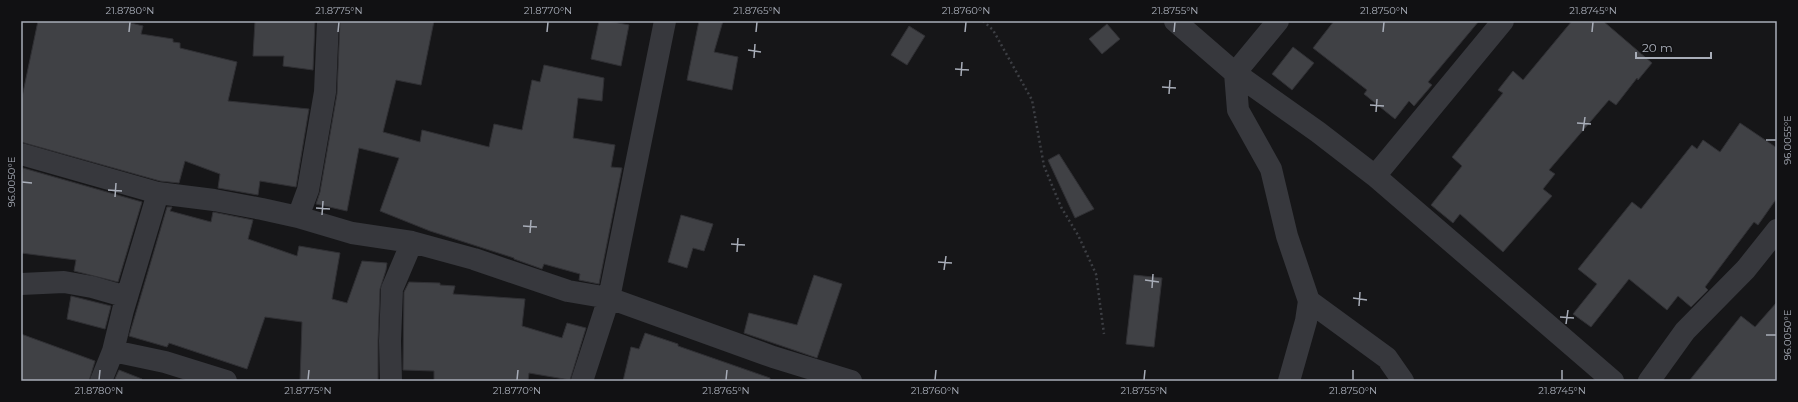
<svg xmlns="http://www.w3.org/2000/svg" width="1798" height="402" font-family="Montserrat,sans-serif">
  <rect width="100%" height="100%" fill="#161618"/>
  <path fill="#404145" stroke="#303034" d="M38 21H123L143 26 141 34 173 39V42L180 43V48L237 62 228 101 309 109 296 187 260 181 258 195 218 188 220 174 185 161 179 183 160 181 21 142V102Z
    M255 21H315L313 70 283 66 284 56H253Z
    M340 21H434L421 85 396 80 383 132 420 142 422 130 489 147 494 124 522 130 532 80 540 82 544 65 604 78 602 101 578 98 573 138 615 145 611 167 622 168 599 284 579 280 580 274 544 264 542 269 514 259V258L430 231 380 211 399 158 359 148 347 211 316 204 320 192 337 94Z
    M599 21H608L629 25 621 66 591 59Z
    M699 21H723L714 52 738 57 732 90 687 80Z
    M1334 21H1479L1428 82 1432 85 1414 106 1409 101 1395 119 1364 94 1367 90 1313 48Z
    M1572 21H1603L1652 63 1638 80 1637 78 1616 105 1609 100 1549 170 1555 174 1543 189 1552 196 1503 252 1460 214 1453 223 1431 205 1462 166 1452 157 1503 93 1498 90 1513 71 1523 80Z
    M1107 24 1120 39 1102 54 1089 39Z
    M909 26 925 36 907 65 891 55Z
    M1293 47 1314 63 1292 90 1272 74Z
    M1740 123 1777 148V198L1758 225 1754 222 1705 287 1708 290 1691 307 1678 296 1667 310 1629 279 1591 327 1573 314 1597 284 1578 269 1632 202 1641 209 1692 145 1697 149 1703 140 1720 152Z
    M1059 154 1094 209 1075 218 1048 160Z
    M23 168 142 202 118 282 74 271 76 260 21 253V176Z
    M167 207H172L170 211 211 222 213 212 253 220 248 239 297 256 299 246 340 253 332 299 347 303 362 261 387 263 386 270 380 289 378 341V381H300L302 322 265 317 247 369 169 343 167 347 129 336Z
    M681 215 713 224 704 251 693 248 687 268 668 262Z
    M814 275 842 284 817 358 744 333 749 313 797 325Z
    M1134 275 1162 278 1154 347 1126 344Z
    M409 282 440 283V285L455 286 453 294 525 299 522 326 562 338 567 323 586 328 570 380 529 373 528 381H434V371L403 370 404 292Z
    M71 296 111 306 105 329 67 319Z
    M1777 302V381H1689L1741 316 1755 327Z
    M645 333 678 344V346L770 378V381H623L631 347 639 349Z
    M21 334 95 361 89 381H21Z
    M119 370 142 379V381H114Z"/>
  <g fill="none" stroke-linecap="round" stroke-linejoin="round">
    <path stroke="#3d3f44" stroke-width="2.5" stroke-dasharray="2 3" stroke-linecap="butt" d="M983 21 993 30 1032 100 1044 166 1061 207 1078 235 1096 274 1104 334"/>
    <path stroke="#37383d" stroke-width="22" d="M1175 21 1235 73 1318 132 1375 176 1613 381
      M1278 21 1235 73 1238 110 1271 169 1287 236 1309 301 1306 321 1289 381
      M21 154 158 193 214 200 262 209 298 217 352 233 412 242 474 259 568 291 609 298 773 357 851 381
      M1375 176 1503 21
      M298 217 308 190 325 92 328 21
      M21 284 64 282 92 287 127 297
      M1309 301 1387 358 1403 381
      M113 351 165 362 226 381
      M101 381 113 351 123 310 158 193
      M391 381 390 341 392 289 412 242
      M582 381 609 298 665 21
      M1649 381 1685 331 1746 269 1777 230"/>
  </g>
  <path fill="none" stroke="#a8adb8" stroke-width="1.5" d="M129 32 130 22M338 32 339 22M547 32 548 22M756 32 757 22M965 32 966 22M1174 32 1175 22M1383 32 1384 22M1592 32 1593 22M748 50 761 52M754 58 755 44M955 69 969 70M961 76 962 62M1162 87 1176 88M1169 94 1170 80M1370 105 1384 106M1376 112 1377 99M1577 123 1591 124M1583 131 1585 117M1766 140H1776M22 182 32 183M108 190 122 191M115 197 116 183M316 208 330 209M322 215 323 201M523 226 537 227M530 233 531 220M731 244 745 245M737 252 738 238M938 262 952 263M944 270 946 256M1145 280 1159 282M1152 288 1153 274M1353 298 1367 300M1359 306 1360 292M1560 317 1574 318M1566 324 1568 310M1766 335H1776M99 380 100 370M308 380 309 370M517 380 518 370M726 380 727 370M935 380 936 370M1144 380 1145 370M1353 380V370M1562 380V370"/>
  <rect width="1798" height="402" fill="none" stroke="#111113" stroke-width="44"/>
  <path d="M1636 52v6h75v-6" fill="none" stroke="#a8adb8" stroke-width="2"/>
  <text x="1642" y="52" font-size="12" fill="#a8adb8" stroke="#111113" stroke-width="3" paint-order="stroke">20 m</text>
  <rect x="22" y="22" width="1754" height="358" fill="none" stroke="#a8adb8" stroke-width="1.5"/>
  <g font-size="10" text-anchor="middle" fill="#a8adb8">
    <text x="130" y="14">21.8780°N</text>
    <text x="339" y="14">21.8775°N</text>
    <text x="548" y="14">21.8770°N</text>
    <text x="757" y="14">21.8765°N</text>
    <text x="966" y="14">21.8760°N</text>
    <text x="1175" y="14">21.8755°N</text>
    <text x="1384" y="14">21.8750°N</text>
    <text x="1593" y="14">21.8745°N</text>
    <text transform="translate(1787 140) rotate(-90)" y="4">96.0055°E</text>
    <text transform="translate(11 182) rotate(-90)" y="4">96.0050°E</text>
    <text transform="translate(1787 335) rotate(-90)" y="4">96.0050°E</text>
    <text x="99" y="394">21.8780°N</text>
    <text x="308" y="394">21.8775°N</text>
    <text x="517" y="394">21.8770°N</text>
    <text x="726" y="394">21.8765°N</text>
    <text x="935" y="394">21.8760°N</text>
    <text x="1144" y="394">21.8755°N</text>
    <text x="1353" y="394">21.8750°N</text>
    <text x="1562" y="394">21.8745°N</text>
  </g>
</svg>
